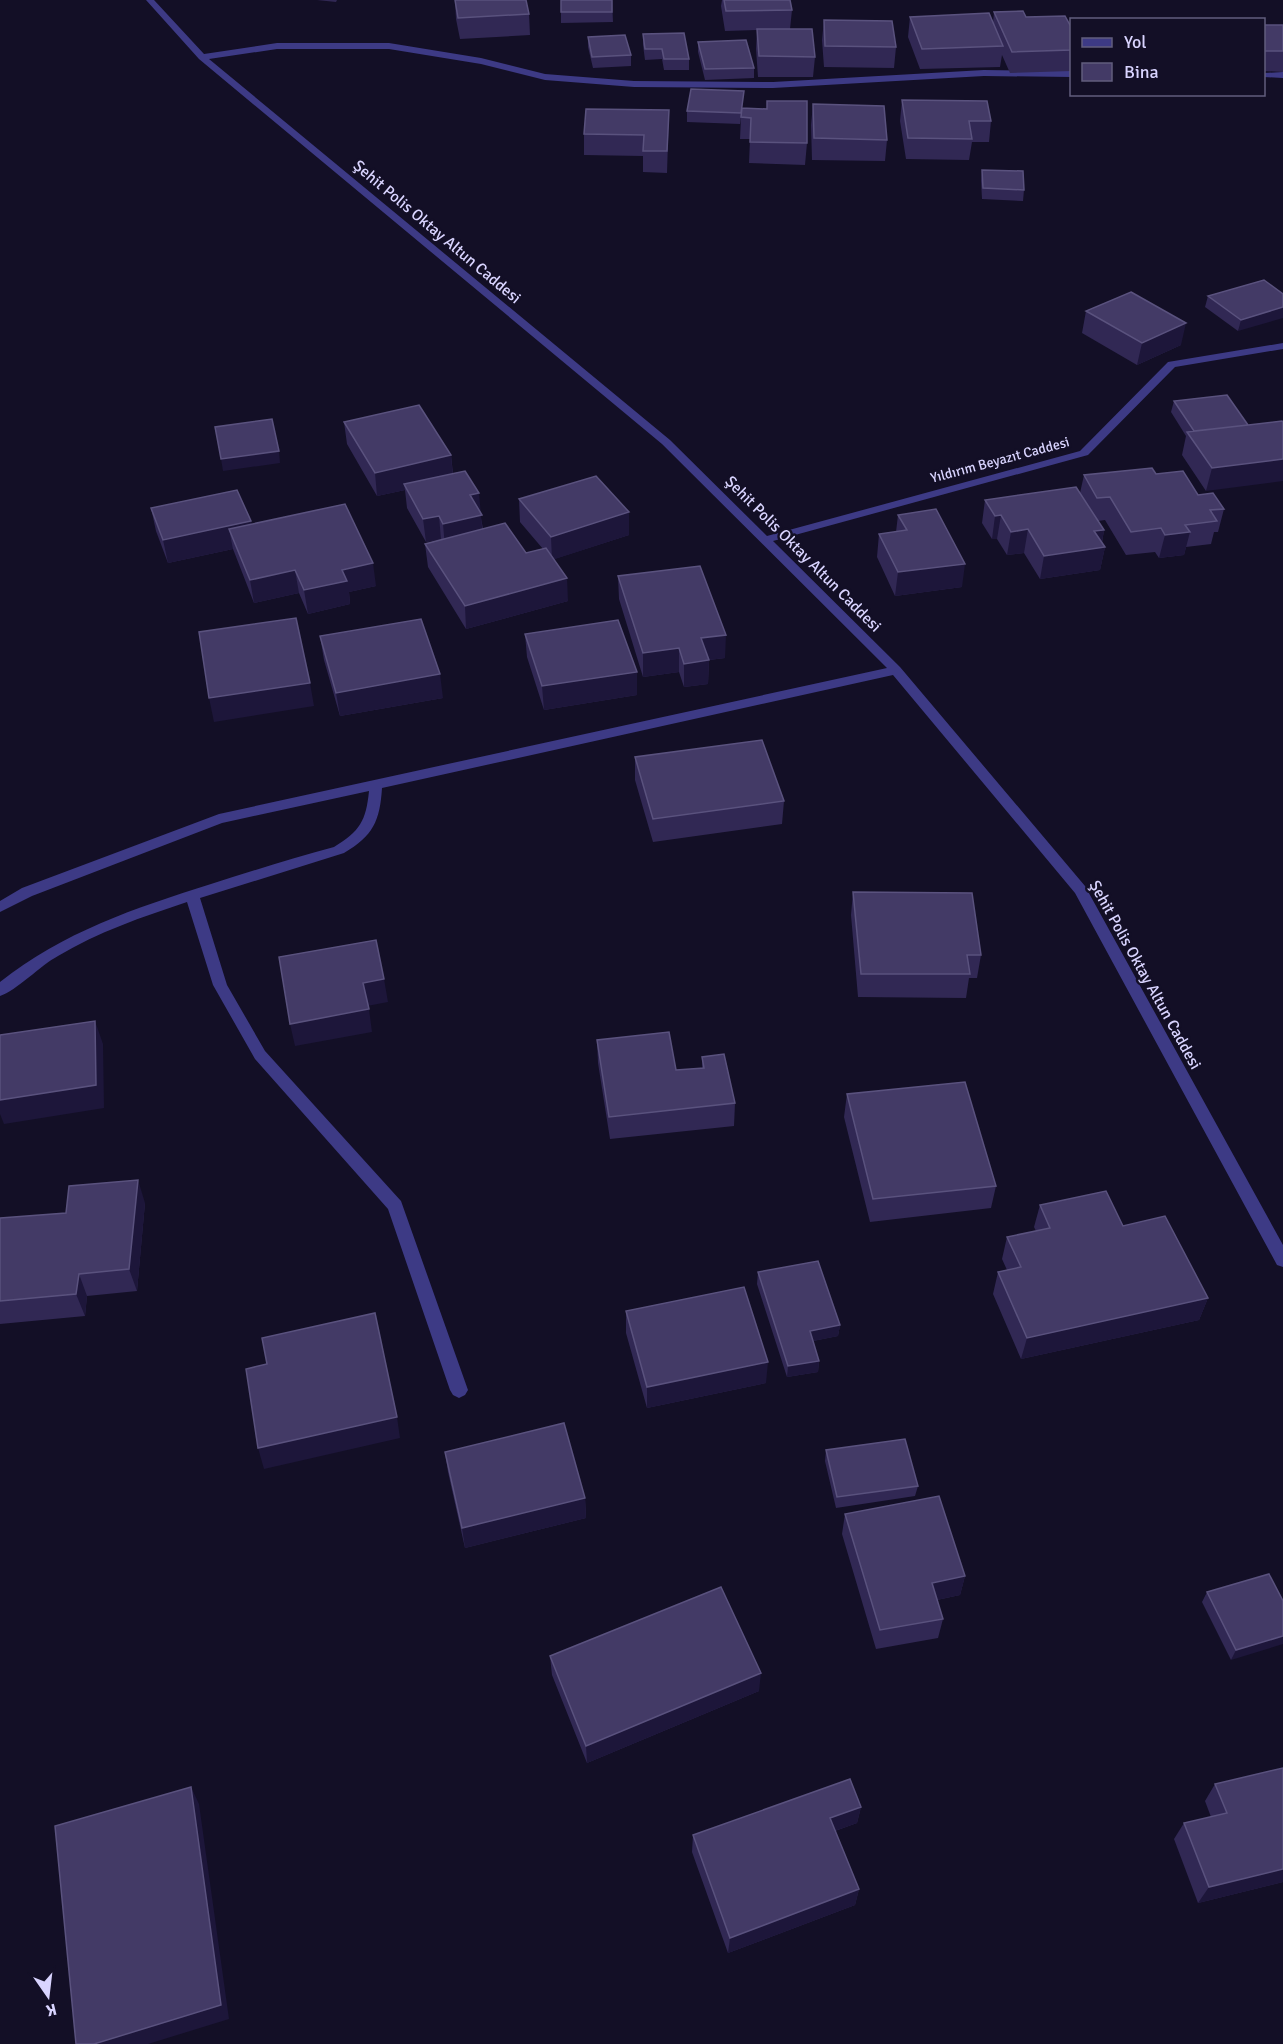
<svg xmlns="http://www.w3.org/2000/svg" width="1283" height="2044" font-family="Signika,sans-serif">
  <rect width="100%" height="100%" fill="#130f26"/>
  <g fill="none" stroke-linecap="round" stroke-linejoin="round">
    <path fill="#3d3a85" fill-rule="evenodd" d="M146 0H154L204 54 277 43H389L481 58 545 74 634 81 773 82 984 70 1072 71V77L984 76 773 88 634 87 545 80 481 64 389 49H277L209 59 670 440 767 536 1080 451 1168 362 1283 343V349L1175 367 1088 455 773 541 900 667 1085 886 1283 1245V1267L1277 1265 1075 893 893 675 382 788C380 821 373 836 344 853L200 898 227 985 265 1051 401 1201 468 1390 465 1395 459 1398 453 1395 450 1390 388 1209 255 1059 213 985 187 902C142 917 98 932 58 956 41 965 16 991 0 996V982C63 932 135 908 211 884 252 871 293 858 334 847 360 831 366 821 369 791L222 823 32 896 0 912V901L22 888 219 814 887 668 662 444 199 59Z
      M1283 72V78L1264 77V73Z"/>
  </g>
  <path fill="#312854" d="M317 0H337L336 2Z
    M455 0 529 14 530 35 460 39 456 19Z
    M561 0H612L613 22 561 23Z
    M722 0H790L792 10 790 29 815 57 813 77H758L756 49 757 30 725 31 721 6Z
    M994 12 1071 25V71L1010 73 1002 55 1000 67 920 69 908 37 910 17 993 23Z
    M824 20 896 47 894 68 824 67 822 40Z
    M1263 25H1283V72L1263 71Z
    M643 34 689 59V70H664L662 59 645 60 643 45Z
    M588 37 631 55V66L593 68 588 47Z
    M698 42 754 68V78L705 80 698 52Z
    M902 100 991 121 989 142H972L969 160 906 159 900 121Z
    M743 102 742 108 807 143 805 165 749 163 750 139H740L741 117 740 124 687 122V111Z
    M813 104 887 140 885 161 812 160 811 125Z
    M669 110 667 173 643 172V156L584 155V134Z
    M982 170 1024 190 1023 201 982 199 981 181Z
    M1264 280 1238 331 1205 307 1208 296Z
    M1086 311 1181 345 1137 365 1082 333Z
    M1174 401 1248 425 1206 491 1182 455 1186 436 1171 412Z
    M344 422 451 455 453 474 480 513 483 529 526 553 543 549 520 522 519 499 629 535 554 559 568 601 466 629 428 567 425 544 441 539 426 542 407 508 405 490 377 496 347 444Z
    M1156 474 1198 495 1224 509 1218 532H1214L1211 544 1186 547 1184 555 1159 558 1155 552 1126 555 1105 520 1098 521 1104 530 1102 543 1105 547 1100 570 1040 579 1024 553 1007 555 997 539H992L982 523 985 500 1080 493 1084 475Z
    M151 508 251 521V524L376 586 349 592 350 604 308 614 299 593 254 603 233 549 168 563 156 531Z
    M898 515 962 587 895 596 877 557 879 534 896 532Z
    M618 576 725 658 709 660 708 684 684 687 679 672 643 677 619 599Z
    M525 634 637 672V695L544 710 527 657Z
    M320 636 443 698 340 716 324 660Z
    M635 757 784 801 782 824 653 842 635 780Z
    M853 892 981 955 977 978H969L966 998 858 997 851 915Z
    M597 1040 676 1070 702 1068V1057L735 1103 734 1126 610 1139 598 1063Z
    M847 1094 996 1186 991 1208 870 1222 844 1117Z
    M145 1203 137 1291 87 1296 85 1316 0 1324V1222Z
    M1040 1205 1123 1226 1208 1298 1199 1320 1021 1359 993 1294 998 1272 1007 1270 1002 1259 1007 1237 1036 1231 1034 1227Z
    M758 1272 840 1325 838 1336 813 1341 819 1361 818 1372 787 1377 757 1284Z
    M626 1311 766 1383 647 1408 626 1333Z
    M826 1450 918 1486 915 1496 836 1508 825 1461Z
    M445 1452 585 1498 586 1518 465 1548 448 1472Z
    M845 1514 965 1576 960 1595 937 1600 943 1619 938 1638 876 1649 842 1534Z
    M1207 1592 1283 1601 1231 1660 1202 1602Z
    M550 1656 759 1691 587 1763 552 1675Z
    M1283 1768V1882L1198 1903 1174 1839 1184 1823 1211 1817 1205 1801 1215 1784Z
    M861 1807 857 1823 835 1831 859 1889 855 1905 728 1953 692 1852 693 1835Z"/>
  <path fill="#1d163a" d="M1283 307V318L1238 331 1241 320Z
    M1186 323 1181 345 1137 365 1142 343Z
    M279 451 280 463 223 471 221 459Z
    M451 455 453 478 404 484 405 490 377 496 375 473Z
    M1283 459V481L1206 491 1212 468Z
    M479 493 483 538 445 547 443 524 470 495Z
    M629 512V535L552 560 551 537Z
    M1001 515 997 539H992L995 516Z
    M439 516 441 539 426 542 423 519Z
    M251 521 255 544 229 529 233 549 168 563 163 540Z
    M1028 529 1024 553 1007 555 1011 532Z
    M1104 530 1101 547H1105L1100 570 1040 579 1044 556 1094 531Z
    M1190 532 1184 555 1159 558 1165 535Z
    M373 563 376 586 349 592 350 604 308 614 304 590 342 570Z
    M965 564 962 587 895 596 898 572Z
    M295 570 299 593 254 603 250 580Z
    M567 578 568 601 466 629 465 606Z
    M726 635 725 658 700 661 701 638Z
    M679 648V672L643 677V653Z
    M709 660 708 684 684 687V664Z
    M637 672V695L544 710 542 686Z
    M440 674 443 698 340 716 336 693Z
    M310 683 314 706 214 722 209 698Z
    M384 979 388 1002 367 1006 363 983Z
    M369 1009 372 1032 295 1046 290 1024Z
    M95 1021 103 1044 104 1108 4 1124 0 1114V1100Z
    M138 1180 145 1203 137 1291 129 1269Z
    M79 1274 87 1296 85 1316 76 1294Z
    M1208 1298 1199 1320 1021 1359 1027 1338Z
    M840 1325 838 1336 808 1342 810 1331Z
    M819 1361 818 1372 787 1377 788 1366Z
    M768 1362 766 1383 647 1408V1387Z
    M397 1417 400 1438 264 1469 258 1448Z
    M585 1498 586 1518 465 1548 462 1528Z
    M965 1576 960 1595 927 1602 932 1583Z
    M1283 1636V1644L1231 1660 1236 1650Z
    M761 1673 759 1691 587 1763 586 1746Z
    M191 1787 199 1804 229 2019 148 2044H94Z
    M861 1807 857 1823 826 1834 830 1818Z
    M1283 1869V1882L1198 1903 1209 1887Z
    M859 1889 855 1905 728 1953 730 1938Z"/>
  <path fill="#433a66" stroke="#5a527e" stroke-width="1.5" d="M455 0H526L529 14 458 18Z
    M561 0H612V12H561Z
    M724 0H790L792 10 726 11Z
    M1023 11 1026 17 1065 16 1070 25H1071V50L1012 52 994 12Z
    M989 13 1003 46 922 49 910 17Z
    M824 20 892 21 896 47 825 46Z
    M1263 25H1283V51H1263Z
    M757 29H812L815 57 759 56Z
    M684 33 689 59H664L662 49H645L643 34Z
    M625 35 631 55 592 57 588 37Z
    M746 40 754 68 705 69 698 42Z
    M691 89 744 91 741 113 687 111Z
    M902 100 987 101 991 121H969L972 139 908 138Z
    M767 101H807V143L750 142 751 118 741 117 742 108 767 109Z
    M813 104 884 106 887 140 814 138Z
    M586 109 669 110 667 151H643L644 135 584 134Z
    M982 170 1023 171 1024 190 983 188Z
    M1264 280 1283 294V307L1241 320 1208 296Z
    M1131 292 1186 323 1142 343 1086 311Z
    M1227 395 1248 425 1194 431 1174 401Z
    M419 405 451 455 375 473 344 422Z
    M272 419 279 451 221 459 215 427Z
    M1282 421 1283 422V459L1212 468 1187 432Z
    M1152 468 1156 474 1183 471 1198 495 1213 493 1224 509 1210 510 1217 521 1185 525 1190 532 1165 535 1161 528 1131 532 1110 497 1097 498 1084 475Z
    M465 471 479 493 470 495 482 515 443 524 439 516 423 519 404 484Z
    M596 476 629 512 551 537 519 499Z
    M1076 487 1104 530 1094 531 1105 547 1044 556 1028 529 1011 532 1001 515 995 516 985 500Z
    M237 490 251 521 163 540 151 508Z
    M345 504 373 563 342 570 347 581 304 590 295 570 250 580 229 529Z
    M936 509 965 564 898 572 879 534 907 530 898 515Z
    M505 523 526 553 546 548 567 578 465 606 425 544Z
    M700 566 726 635 701 638 709 660 684 664 679 648 643 653 618 576Z
    M296 618 310 683 209 698 199 632Z
    M421 619 440 674 336 693 320 636Z
    M618 620 637 672 542 686 525 634Z
    M762 740 784 801 653 819 635 757Z
    M853 892 972 893 981 955H967L970 974H861Z
    M376 940 384 979 363 983 369 1009 290 1024 279 957Z
    M95 1021 96 1085 0 1100V1035Z
    M669 1032 676 1070 704 1068 702 1057 724 1054 735 1103 609 1117 597 1040Z
    M965 1082 996 1186 873 1199 847 1094Z
    M138 1180 129 1269 79 1274 76 1294 0 1301V1218L66 1213 69 1186Z
    M1106 1191 1123 1226 1165 1216 1208 1298 1027 1338 998 1272 1021 1267 1007 1237 1050 1228 1040 1205Z
    M818 1261 840 1325 810 1331 819 1361 788 1366 758 1272Z
    M744 1287 768 1362 647 1387 626 1311Z
    M375 1313 397 1417 258 1448 246 1369 267 1364 262 1338Z
    M564 1423 585 1498 462 1528 445 1452Z
    M905 1439 918 1486 837 1497 826 1450Z
    M939 1496 965 1576 932 1583 943 1619 880 1630 845 1514Z
    M1269 1574 1283 1601V1636L1236 1650 1207 1592Z
    M721 1587 761 1673 586 1746 550 1656Z
    M1283 1768V1869L1209 1887 1184 1823 1227 1813 1215 1784Z
    M850 1779 861 1807 830 1818 859 1889 730 1938 693 1835Z
    M191 1787 221 2005 94 2044H76L55 1826Z"/>
  <g text-anchor="middle" dominant-baseline="central" stroke-width="5" stroke-linejoin="round" paint-order="stroke">
    <g font-size="14" fill="#d9d4ff" stroke="#130f26">
      <text transform="translate(1000 460) rotate(-15)">Yıldırım Beyazıt Caddesi</text>
    </g>
    <g font-size="16" fill="#d9d4ff" stroke="#130f26">
      <text transform="translate(437 232) rotate(40)">Şehit Polis Oktay Altun Caddesi</text>
      <text transform="translate(803 554) rotate(45)">Şehit Polis Oktay Altun Caddesi</text>
      <text transform="translate(1145 975) rotate(61)">Şehit Polis Oktay Altun Caddesi</text>
    </g>
  </g>
  <rect x="1070" y="18" width="195" height="78" fill="#130f26" stroke="#625e7d" stroke-width="1.5"/>
  <rect x="1082" y="38" width="30" height="9" fill="#3d3a85" stroke="#625e7d" stroke-width="1.5"/>
  <text x="1124" y="48" font-size="18" fill="#d9d4ff">Yol</text>
  <rect x="1082" y="63" width="30" height="18" fill="#433a66" stroke="#625e7d" stroke-width="1.5"/>
  <text x="1124" y="78" font-size="18" fill="#d9d4ff">Bina</text>
  <g transform="translate(48 1996) rotate(166)" stroke="#130f26" stroke-width="4.5" paint-order="stroke">
  <path d="M0-4.5L10 22L0 15L-10 22Z" fill="#d9d4ff"/>
  <text y="-9" font-size="16" font-weight="bold" text-anchor="middle" fill="#d9d4ff">K</text>
  </g>
</svg>
